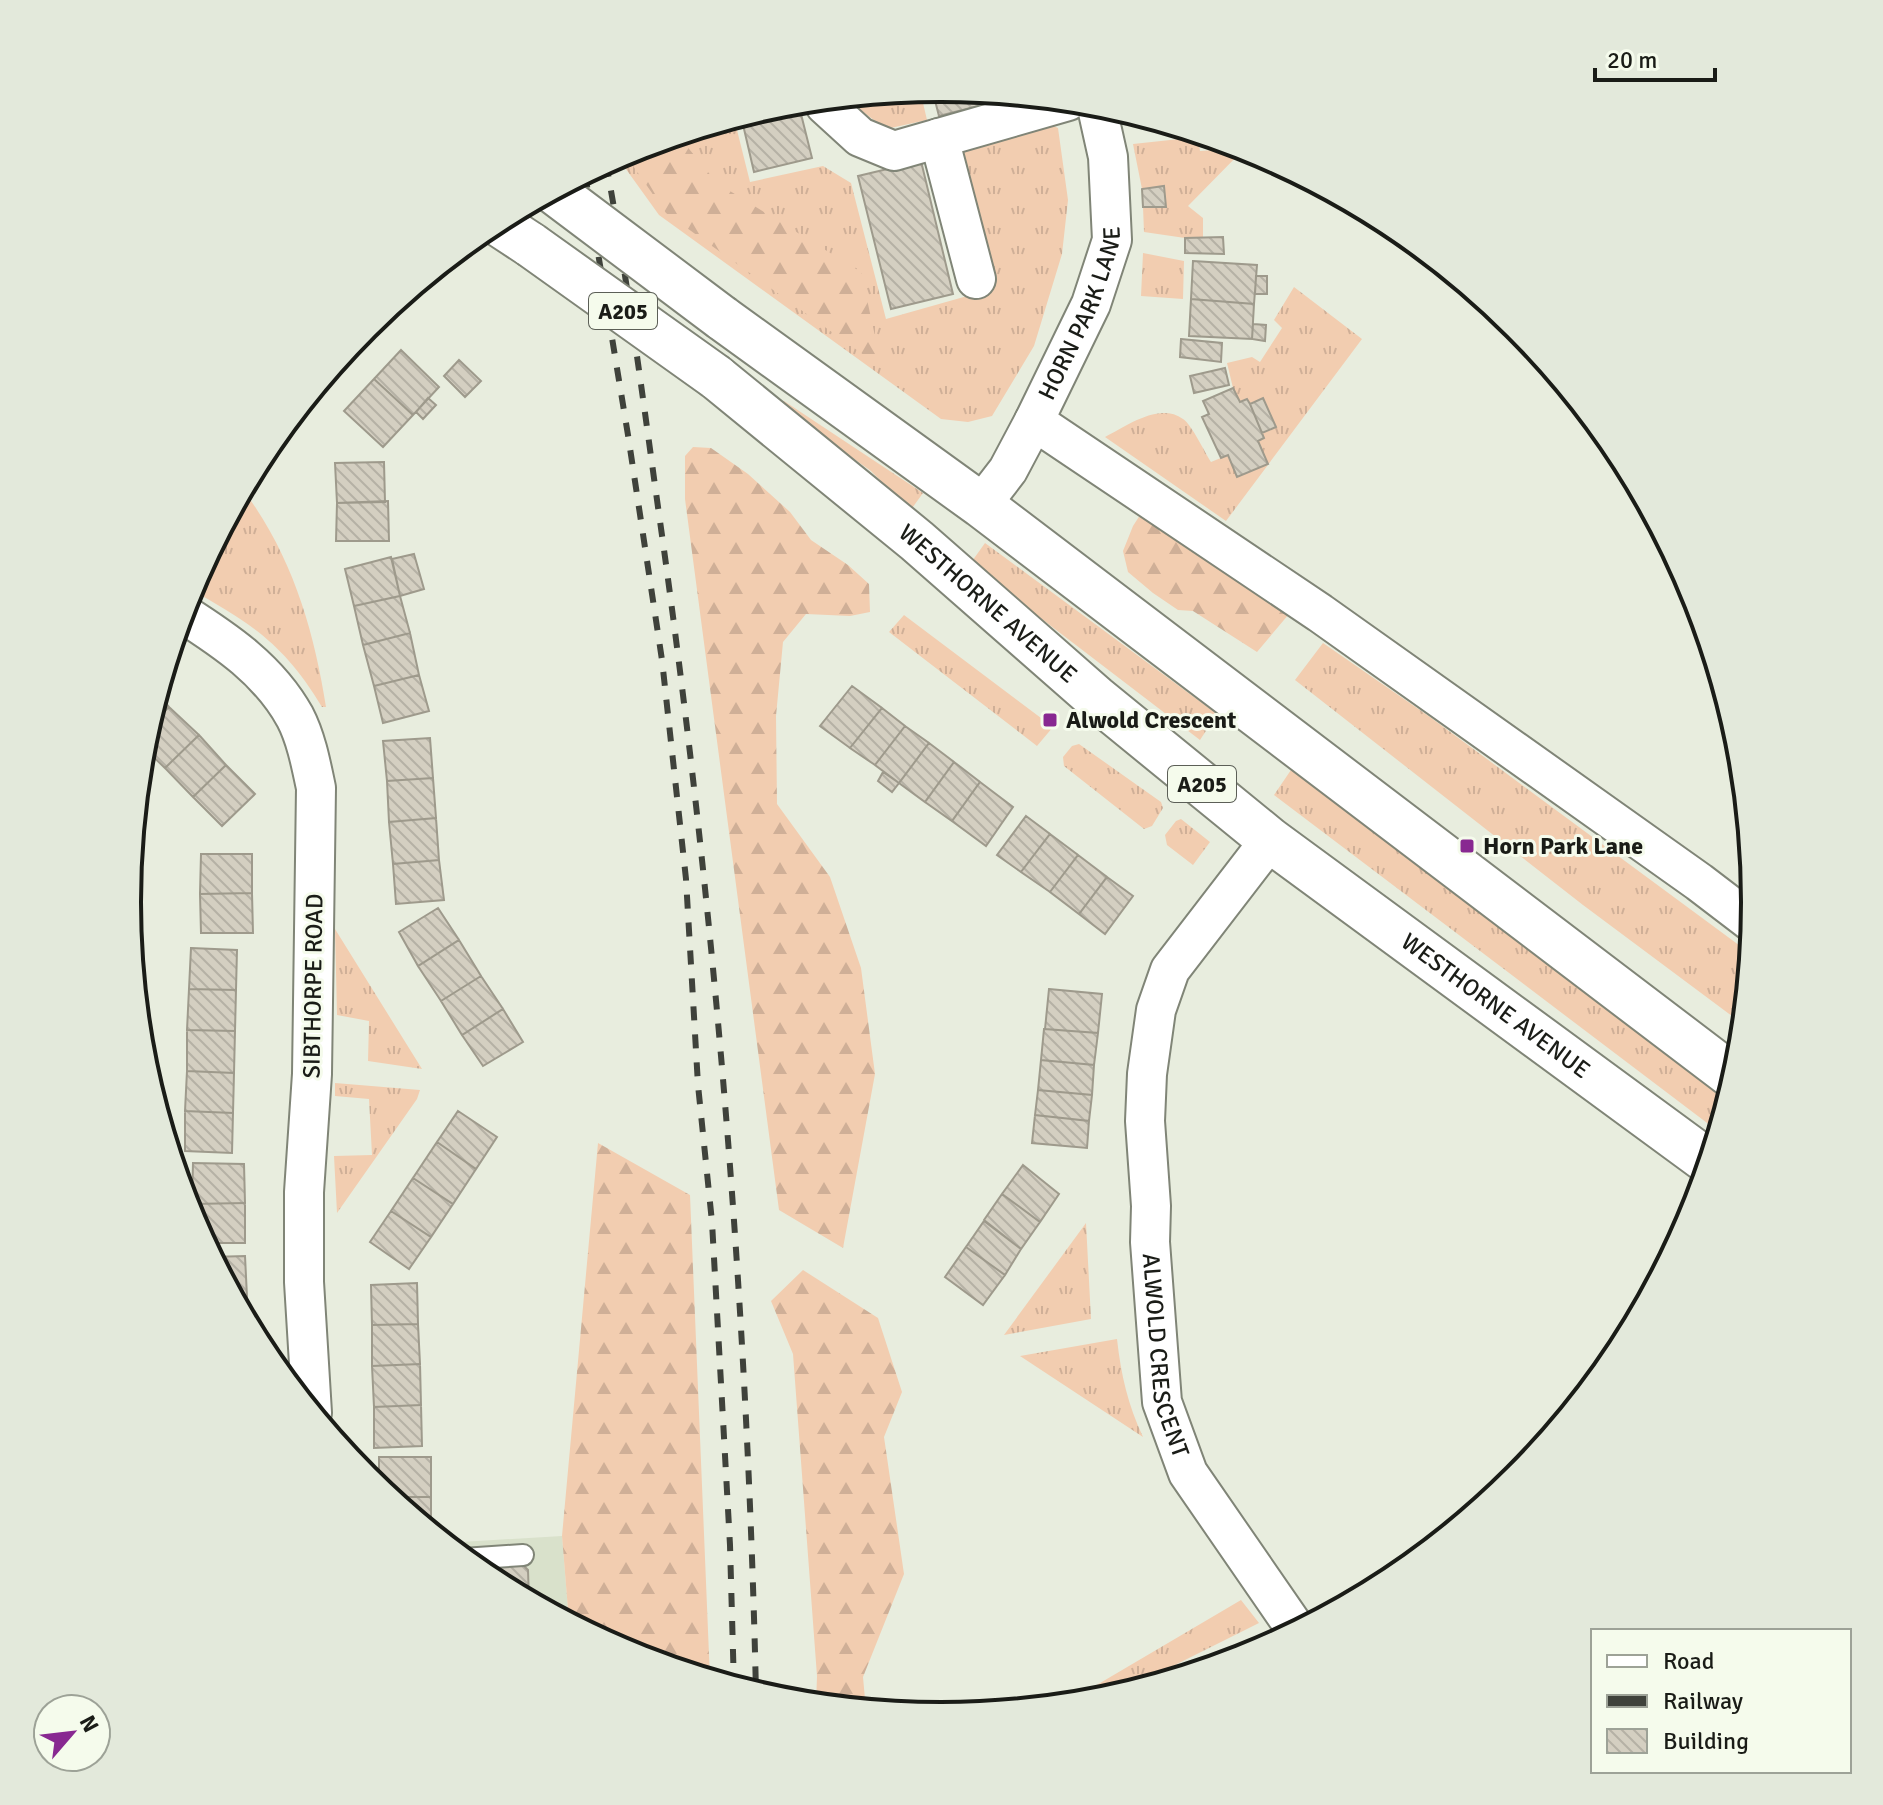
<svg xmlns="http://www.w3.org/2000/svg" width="1883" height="1805" font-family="Signika,sans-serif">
  <defs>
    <pattern id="grass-tufts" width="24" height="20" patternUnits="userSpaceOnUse" patternTransform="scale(2)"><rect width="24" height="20" fill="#f2cdb0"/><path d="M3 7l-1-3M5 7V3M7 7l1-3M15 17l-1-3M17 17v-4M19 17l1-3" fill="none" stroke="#cfaf97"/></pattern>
    <pattern id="forest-firs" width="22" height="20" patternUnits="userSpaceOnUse" patternTransform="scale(2)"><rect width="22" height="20" fill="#f2cdb0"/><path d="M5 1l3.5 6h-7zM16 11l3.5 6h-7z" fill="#cfaf97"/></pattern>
    <pattern id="building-back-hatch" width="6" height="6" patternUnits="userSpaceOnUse" patternTransform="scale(2)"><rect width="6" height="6" fill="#d4cfc1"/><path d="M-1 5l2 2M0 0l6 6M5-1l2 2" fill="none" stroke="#b5b1a5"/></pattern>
  </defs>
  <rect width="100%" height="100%" fill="#e8edde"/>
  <path fill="#d9e1cb" d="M562 1536 569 1622 489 1579 444 1543Z"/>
  <path fill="url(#grass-tufts)" d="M920 90 927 120 886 129 855 106 847 97Z
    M734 118 750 182 823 166 851 183 886 319 992 289 960 150 1045 122 1058 128 1068 200 1062 254 1034 346 992 416 968 422 941 419 659 215 618 158 630 150Z
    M1198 137 1200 151 1245 148 1188 206 1203 218V238H1185L1144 232 1143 207 1166 206 1164 186 1142 189 1133 144Z
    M1143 253 1184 261 1183 299 1141 296Z
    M1294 287 1362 339 1226 521 1105 437C1127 426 1159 402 1183 419 1192 425 1204 451 1211 462L1228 455 1237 477 1267 464 1258 441 1264 438 1262 433 1275 427 1263 398 1250 404 1247 399 1240 402 1233 388 1227 363 1252 357 1260 362 1282 328 1274 320Z
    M784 401 923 493 910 511 871 471 781 407Z
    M243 490C291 553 314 629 326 707H322C284 644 252 624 190 589Z
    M985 543 1217 714 1200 740 970 564Z
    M904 615 1053 727 1037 746 889 632Z
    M1323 643 1430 717 1751 954 1744 1025 1583 905 1295 680Z
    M1079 744 1161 802 1163 808 1152 826 1144 829 1064 766 1063 757 1072 746Z
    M1293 767 1730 1095 1719 1132 1274 795Z
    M1181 819 1210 842 1193 865 1167 845 1165 835 1176 821Z
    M335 929 422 1069 368 1061 369 1021 337 1015Z
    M335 1083 420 1090 417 1099 337 1213 334 1156 372 1155 369 1099 335 1096Z
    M1086 1223 1091 1319 1004 1335Z
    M1117 1339C1121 1375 1128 1405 1143 1437L1020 1356Z
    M1241 1600 1259 1623 1103 1701 1095 1686Z"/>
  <path fill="url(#forest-firs)" d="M683 134 685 144 717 183 861 272 882 368 666 213 624 153Z
    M693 447 711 448 748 474 790 512 811 540 848 565 869 584 870 612 850 616 806 614 783 642 776 716 777 804 830 877 861 968 875 1074 843 1248 779 1210 685 499V456Z
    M1144 509 1289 614 1257 652 1193 611 1178 610 1153 593 1128 572 1123 551 1133 526Z
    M598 1143 690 1195 710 1679 629 1655 569 1622 562 1536Z
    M803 1270 878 1318 902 1392 884 1437 904 1574 863 1677 866 1710 816 1705 817 1676 793 1354 771 1301Z"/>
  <path fill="url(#building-back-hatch)" stroke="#9e9a8c" stroke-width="2" d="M942 88 1001 94 1002 100 939 116 932 89Z
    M798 102 812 158 754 172 741 116 783 104Z
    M921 161 953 294 891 309 858 176Z
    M1164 186 1166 207H1143L1142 189Z
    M1223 237 1224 254 1185 253V238Z
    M1193 261 1257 265 1254 304 1191 299Z
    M1256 276H1267V294H1255Z
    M1191 299 1254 304 1252 339 1189 336Z
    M1253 324 1266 325 1265 341 1252 339Z
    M1181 339 1222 343 1221 362 1180 357Z
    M401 350 439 387 413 415 374 379Z
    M459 360 481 381 465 397 444 376Z
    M1225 368 1229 385 1194 393 1190 376Z
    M374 379 413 415 383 447 344 411Z
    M1233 388 1240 402 1247 399 1250 404 1264 438 1258 441 1268 464 1237 477 1228 455 1221 458 1202 417 1209 414 1203 401Z
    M428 398 436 405 423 419 416 412Z
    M1263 398 1276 427 1262 433 1250 404Z
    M384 462 385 502 337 503 335 463Z
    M388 501 389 541H336L337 503Z
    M414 554 424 589 400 596 392 559Z
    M391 557 400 596 354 606 345 569Z
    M400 596 410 633 363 645 354 606Z
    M410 633 419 675 374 686 363 645Z
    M419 675 429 711 383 723 374 686Z
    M852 686 882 708 850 748 820 726Z
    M158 694 169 707 147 728Z
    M169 707 199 735 165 768 142 746 147 728Z
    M882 708 905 726 875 765 850 748Z
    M905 726 929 743 899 783 875 765Z
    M199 735 226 765 193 797 165 768Z
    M430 738 433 778 387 781 383 741Z
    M929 743 954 762 925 802 899 783Z
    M954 762 980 782 952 821 925 802Z
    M226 765 255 794 222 826 193 797Z
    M883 772 899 783 892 792 878 781Z
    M433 778 436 818 389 822 387 781Z
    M980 782 1013 807 986 846 952 821Z
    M1026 816 1050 834 1021 872 997 855Z
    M436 818 439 860 393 864 389 822Z
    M1050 834 1078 855 1050 892 1021 872Z
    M201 854H252V893L200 894Z
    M1078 855 1107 877 1079 914 1050 892Z
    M439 860 444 900 396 904 393 864Z
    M1107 877 1133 896 1105 934 1079 914Z
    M252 893 253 933H201L200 894Z
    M438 908 459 940 418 966 399 932Z
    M459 940 481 976 441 1001 418 966Z
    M191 948 237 950 236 990 189 989Z
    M481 976 503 1009 462 1035 441 1001Z
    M189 989 236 990 235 1031 187 1030Z
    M1049 989 1102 994 1098 1033 1045 1029Z
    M503 1009 523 1042 483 1066 462 1035Z
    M1044 1029 1098 1033 1094 1065 1041 1060Z
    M187 1030 235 1031 234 1073 187 1071Z
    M1041 1060 1094 1065 1092 1095 1038 1090Z
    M187 1071 234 1073 233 1113 185 1111Z
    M1038 1090 1092 1095 1089 1121 1035 1115Z
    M185 1111 233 1113 232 1153 185 1151Z
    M458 1111 497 1137 476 1169 437 1142Z
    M1035 1115 1089 1121 1087 1148 1032 1143Z
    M437 1142 476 1169 453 1204 413 1178Z
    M193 1163 244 1164 245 1203 192 1204Z
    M1023 1165 1059 1194 1040 1222 1002 1194Z
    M413 1178 453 1204 431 1237 391 1211Z
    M1002 1194 1040 1222 1021 1249 984 1220Z
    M245 1203V1243H204L193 1221 192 1204Z
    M391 1211 431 1237 409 1269 370 1242Z
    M984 1221 1021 1249 1005 1275 966 1247Z
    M966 1247 1005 1275 983 1305 945 1277Z
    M245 1256 247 1297H233L212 1257Z
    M417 1283 418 1324 372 1325 371 1285Z
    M233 1297H247L248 1324Z
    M418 1324 420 1364 372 1366V1325Z
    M420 1364 421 1405 374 1407 372 1366Z
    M421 1405 422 1446 374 1448V1407Z
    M379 1457H431V1497H389L379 1489Z
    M389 1497H431V1532Z
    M521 1563 528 1570 529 1601 489 1579 474 1568Z"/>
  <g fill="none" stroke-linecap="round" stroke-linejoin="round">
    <g stroke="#808577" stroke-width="24">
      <path id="service" d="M463 1559 523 1555"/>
    </g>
    <g stroke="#808577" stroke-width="42">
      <g id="minor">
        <path d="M824 100 825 105 860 137 894 151 1068 101"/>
        <path d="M939 138 976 279"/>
        <path d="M1034 421 1320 613 1699 882 1754 924"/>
        <path id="s1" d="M981 505 1008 470 1034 421 1091 304 1112 240 1108 157 1096 103"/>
        <path d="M182 613C226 641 269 670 295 717 306 738 311 764 316 788L312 1074 304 1192V1282L312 1413"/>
        <path id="s2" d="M1270 840 1170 970 1156 1010 1147 1074 1145 1121 1151 1206 1150 1242 1162 1402 1188 1473 1297 1631"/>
      </g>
    </g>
    <g stroke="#808577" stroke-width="48">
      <g id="trunk">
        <path d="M496 222 531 245"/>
        <path d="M722 318 981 505 1735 1078"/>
        <path id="s3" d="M716 377 917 541 1096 698 1270 840 1710 1163"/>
      </g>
    </g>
    <use href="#service" stroke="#fff" stroke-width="20"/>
    <use href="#minor" stroke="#fff" stroke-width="38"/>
    <use href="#trunk" stroke="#fff" stroke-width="44"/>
    <path stroke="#3f423b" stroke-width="6" stroke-dasharray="14 14" stroke-linecap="butt" d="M606 163C627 277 642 392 658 507 714 900 747 1296 756 1693
      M585 174 628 435 662 660 686 879 698 1085 712 1222 730 1545 734 1687"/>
    <g stroke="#808577" stroke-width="48" stroke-linecap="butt">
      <path id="trunk-bridge" d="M553 191 722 318
        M531 245 716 377"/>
    </g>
    <use href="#trunk-bridge" stroke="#fff" stroke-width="44"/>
  </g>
  <g fill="#882891" stroke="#f5fbec" stroke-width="3">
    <rect x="1042" y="712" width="16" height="16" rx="4"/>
    <rect x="1459" y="838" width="16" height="16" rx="4"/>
  </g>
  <g text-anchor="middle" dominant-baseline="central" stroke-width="6" stroke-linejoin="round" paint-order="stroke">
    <g fill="#f5fbec" stroke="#5c5f57" stroke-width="2">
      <rect x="589" y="293" width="68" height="36" rx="6"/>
      <rect x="1168" y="766" width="68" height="36" rx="6"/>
    </g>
    <g font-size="22" font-weight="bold" fill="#1a1c17">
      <text x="623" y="311">A205</text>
      <text x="1202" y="784">A205</text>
    </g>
    <g font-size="24" fill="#1a1c17" stroke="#f5fbec">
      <text stroke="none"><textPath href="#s1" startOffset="218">HORN PARK LANE</textPath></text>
      <text stroke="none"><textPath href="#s3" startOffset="354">WESTHORNE AVENUE</textPath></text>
      <text transform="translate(313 986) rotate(-89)">SIBTHORPE ROAD</text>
      <text stroke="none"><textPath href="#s3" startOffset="1002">WESTHORNE AVENUE</textPath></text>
      <text stroke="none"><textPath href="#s2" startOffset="554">ALWOLD CRESCENT</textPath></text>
    </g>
    <g font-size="24" font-weight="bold" fill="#1a1c17" stroke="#f5fbec" text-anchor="start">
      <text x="1066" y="720">Alwold Crescent</text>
      <text x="1483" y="846">Horn Park Lane</text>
    </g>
  </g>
  <path d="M0 0H1883V1805H0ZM141 902a800 800 0 1 1 1600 0a800 800 0 1 1-1600 0Z" fill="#e3e9db" fill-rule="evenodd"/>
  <path fill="none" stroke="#1a1c17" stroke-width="4" d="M141 902a800 800 0 1 1 1600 0a800 800 0 1 1-1600 0Z"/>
  <rect x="1591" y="1629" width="260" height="144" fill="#f5fbec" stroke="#9da297" stroke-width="2"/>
  <rect x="1607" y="1655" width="40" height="12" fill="#ffffff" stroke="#9da297" stroke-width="2"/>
  <text x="1663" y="1669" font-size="24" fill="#1a1c17">Road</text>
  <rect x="1607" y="1695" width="40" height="12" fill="#3f423b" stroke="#9da297" stroke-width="2"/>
  <text x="1663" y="1709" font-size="24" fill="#1a1c17">Railway</text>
  <rect x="1607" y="1729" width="40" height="24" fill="url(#building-back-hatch)" stroke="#9da297" stroke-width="2"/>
  <text x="1663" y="1749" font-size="24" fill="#1a1c17">Building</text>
  <g transform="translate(72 1733) rotate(62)"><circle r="38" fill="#f5fbec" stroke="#9da297" stroke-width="2"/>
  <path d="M0-6L14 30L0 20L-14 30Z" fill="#882891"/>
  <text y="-12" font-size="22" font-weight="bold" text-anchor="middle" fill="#1a1c17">N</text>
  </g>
  <path d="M1595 68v12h120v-12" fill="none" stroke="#1a1c17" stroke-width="4"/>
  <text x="1607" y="68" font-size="24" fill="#1a1c17" stroke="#f5fbec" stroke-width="6" paint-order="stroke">20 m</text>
</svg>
